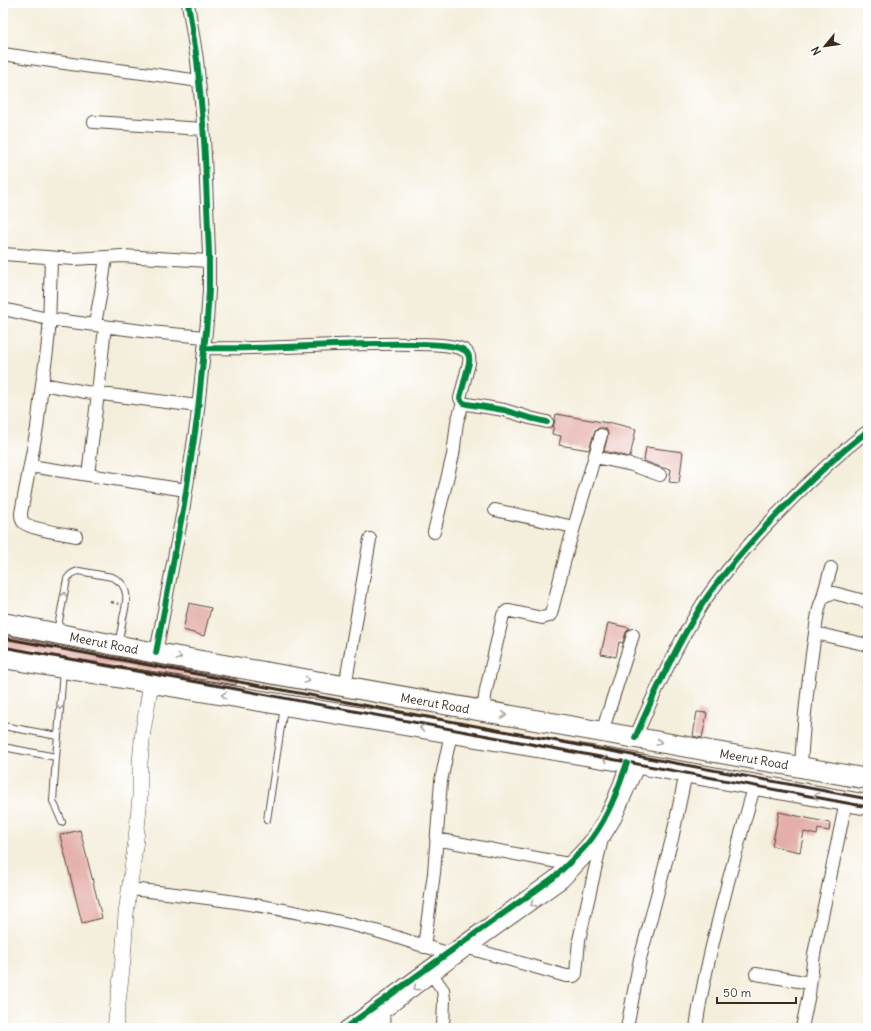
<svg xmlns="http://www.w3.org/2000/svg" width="871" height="1031" font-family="Delius,sans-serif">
  <rect width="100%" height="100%" fill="#fff"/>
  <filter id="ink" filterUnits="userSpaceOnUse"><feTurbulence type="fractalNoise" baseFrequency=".025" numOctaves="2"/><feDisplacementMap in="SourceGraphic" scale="8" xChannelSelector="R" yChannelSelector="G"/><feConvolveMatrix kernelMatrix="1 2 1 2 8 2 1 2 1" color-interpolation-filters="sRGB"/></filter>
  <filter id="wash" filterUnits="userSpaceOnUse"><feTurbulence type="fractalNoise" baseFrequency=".012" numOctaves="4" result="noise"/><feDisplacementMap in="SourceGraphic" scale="16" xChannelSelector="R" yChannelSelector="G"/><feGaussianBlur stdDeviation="0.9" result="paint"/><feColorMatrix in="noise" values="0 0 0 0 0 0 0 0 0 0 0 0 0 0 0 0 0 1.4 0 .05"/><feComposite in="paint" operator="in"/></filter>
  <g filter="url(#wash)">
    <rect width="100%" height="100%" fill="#f4eedc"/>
    <g id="blocks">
      <path fill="#e4aea9" d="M556 414 608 423V422L636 429 630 457 604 451 608 434 607 430 603 428H599L596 430 594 433 589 450 559 445 561 436 552 434Z
        M646 447 683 452 679 483 669 482 671 469 663 468 644 461Z
        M189 603 211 608 204 636 183 630Z
        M608 623 630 628 626 632 623 643 619 642 616 657 601 654Z
        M3 635 154 664 237 679 236 685 3 647Z
        M697 712 707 713 702 738 693 736Z
        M779 812 830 823 829 831 818 829 817 835 804 832 800 852 772 846Z
        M80 830 102 918 82 923 60 835Z"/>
    </g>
  </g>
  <g filter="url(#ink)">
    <use href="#blocks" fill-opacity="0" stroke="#57473a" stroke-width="1"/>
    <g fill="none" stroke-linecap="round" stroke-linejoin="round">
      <g stroke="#57473a" stroke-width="8">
        <path id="service" d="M57 632 67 579C70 574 73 572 79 571L112 577C131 585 127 602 123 618 122 626 120 635 118 643
          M3 726 58 736 63 670
          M3 747 56 757 58 736
          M56 757 53 801 62 822
          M267 820 284 707"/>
      </g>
      <g stroke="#57473a" stroke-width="14">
        <path id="minor" d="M3 54 92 67 151 74 199 81
          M94 122 203 129
          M3 254 74 259 122 256 209 261
          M51 258 49 331 47 351 42 384 37 428 21 513C21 516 21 519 23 522 29 529 66 534 76 536
          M3 309 48 319 150 332 205 337
          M95 324 101 292 106 257
          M205 348C275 350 345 342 416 344 428 344 453 344 464 350 469 353 470 357 469 363L460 398C461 402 463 403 467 404L504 410 530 418 547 422
          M42 384 86 392 198 406
          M595 457 632 465 660 475
          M30 466 186 490
          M88 475 98 393 105 326
          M495 510 574 527
          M434 532 453 455 457 422 463 403
          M822 600 831 568
          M815 633 868 645
          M156 653 184 505 197 419 207 321 209 290V253L205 157 203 123 197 60 188 3
          M345 687 370 539
          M483 711 486 690 503 615 507 611H510L542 618 549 616 551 614 567 551 601 435
          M602 732 633 635
          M635 738C655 691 676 646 703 603 721 576 743 551 764 528 797 493 830 460 868 431
          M801 767C803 724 808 682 814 640 816 629 817 607 823 598 826 594 829 594 834 593L868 602
          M436 839 568 864
          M130 889C188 895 247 902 304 914 334 920 364 927 393 936 411 942 429 948 448 953
          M424 947 434 873 441 781 451 733
          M469 948 566 976H574L576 974 579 940 601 843
          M756 974 810 983
          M433 976 443 990 444 999 443 1028
          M383 1013 384 1028
          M345 1028 448 953 553 878C566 866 582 852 592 838 609 815 618 789 627 763
          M363 1028 454 959 563 881 602 840 615 819 639 764
          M627 1028 640 959 672 839 686 773
          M696 1028C703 978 716 930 728 882 737 850 745 817 755 785
          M802 1028 809 994 814 954 846 802"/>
      </g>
      <g stroke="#57473a" stroke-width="16">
        <path id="tertiary" d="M115 1028 123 960 126 914 136 839 140 797V762L143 731 151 683"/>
      </g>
      <g stroke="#57473a" stroke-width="22">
        <path id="trunk" d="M3 623 156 653 868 779
          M3 658 639 764 868 805"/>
      </g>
      <path stroke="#57473a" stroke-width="2" stroke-dasharray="3 3" stroke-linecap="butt" d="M111 602 119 604"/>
      <use href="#service" stroke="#fff" stroke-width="6"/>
      <use href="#minor" stroke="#fff" stroke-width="12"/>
      <use href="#tertiary" stroke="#fff" stroke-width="15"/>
      <use href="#trunk" stroke="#fff" stroke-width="20"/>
      <path stroke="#3b2a1e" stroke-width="3" d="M3 638 68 650 868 799
        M3 647 236 689 868 807"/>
      <g stroke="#fff" stroke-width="8">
        <path id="cycleway" d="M205 348C275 350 345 342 416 344 428 344 453 344 464 350 469 353 470 357 469 363L460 398C461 402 463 403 467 404L504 410 530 418 547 422
          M156 653 184 505 197 419 207 321 209 290V253L205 157 203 123 197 60 188 3
          M635 738C655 691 676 646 703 603 721 576 743 551 764 528 797 493 830 460 868 431
          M345 1028 448 953 553 878C566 866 582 852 592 838 609 815 618 789 627 763"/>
      </g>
      <use href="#cycleway" stroke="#00873e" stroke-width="6"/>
    </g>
    <defs><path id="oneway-chevron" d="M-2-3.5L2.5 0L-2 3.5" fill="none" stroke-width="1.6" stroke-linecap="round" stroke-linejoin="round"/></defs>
    <g stroke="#a79f9a">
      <use href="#oneway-chevron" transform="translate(64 595) rotate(-79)"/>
      <use href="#oneway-chevron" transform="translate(179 657) rotate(10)"/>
      <use href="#oneway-chevron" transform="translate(307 680) rotate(10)"/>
      <use href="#oneway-chevron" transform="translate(224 695) rotate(-171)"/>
      <use href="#oneway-chevron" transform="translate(60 707) rotate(94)"/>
      <use href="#oneway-chevron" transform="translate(504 715) rotate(10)"/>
      <use href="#oneway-chevron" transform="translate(422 728) rotate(-171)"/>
      <use href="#oneway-chevron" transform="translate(659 742) rotate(10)"/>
      <use href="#oneway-chevron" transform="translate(605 759) rotate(-170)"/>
      <use href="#oneway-chevron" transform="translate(816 796) rotate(-170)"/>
      <use href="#oneway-chevron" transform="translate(533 904) rotate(145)"/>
      <use href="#oneway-chevron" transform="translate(416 988) rotate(143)"/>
    </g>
  </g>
  <g text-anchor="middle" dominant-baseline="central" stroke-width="3.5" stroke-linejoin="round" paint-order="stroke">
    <g font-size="12" fill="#3b2a1e" stroke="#fff">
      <text transform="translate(104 643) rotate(11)">Meerut Road</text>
      <text transform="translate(435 703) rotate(10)">Meerut Road</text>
      <text transform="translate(754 759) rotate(10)">Meerut Road</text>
    </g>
  </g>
  <rect width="871" height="1031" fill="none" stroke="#fff" stroke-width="16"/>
  <g transform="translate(825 46) rotate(241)" stroke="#ffffff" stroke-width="3" paint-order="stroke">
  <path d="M0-3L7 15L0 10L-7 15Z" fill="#3b2a1e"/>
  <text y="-6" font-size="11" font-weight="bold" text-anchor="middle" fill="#3b2a1e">N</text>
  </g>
  <path d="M717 997v6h79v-6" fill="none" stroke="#3b2a1e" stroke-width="2"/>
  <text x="723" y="997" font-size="12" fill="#3b2a1e" stroke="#ffffff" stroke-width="3" paint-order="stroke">50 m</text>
</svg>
